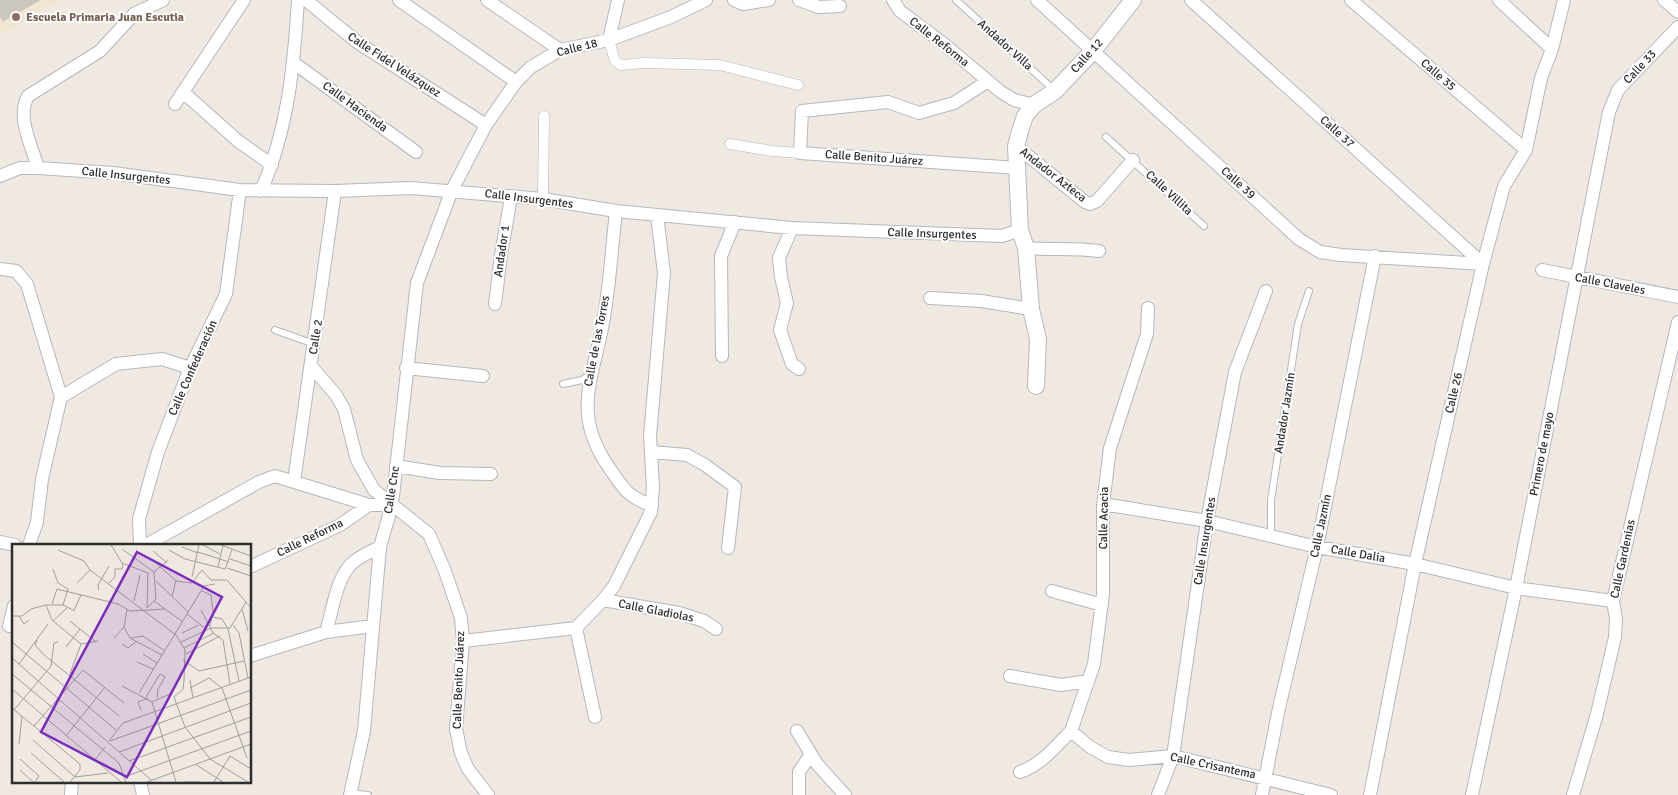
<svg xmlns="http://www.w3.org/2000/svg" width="1678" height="795" font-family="Signika,sans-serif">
  <rect width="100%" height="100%" fill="#efe9e1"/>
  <path fill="#f0e6d1" d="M0 0H62L0 35Z"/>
  <path fill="#cbc7bf" stroke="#cbc5ba" d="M0 0H40L3 21 0 16Z"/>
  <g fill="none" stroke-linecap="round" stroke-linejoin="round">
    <g stroke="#b4b7c1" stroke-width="8">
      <path id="service" d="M956 0 1054 90
        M1106 137 1204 226
        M275 330 314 344
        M563 384 582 380 591 373
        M1271 536V500L1298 324 1309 291
        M350 793 368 795"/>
    </g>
    <g stroke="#b4b7c1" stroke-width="11">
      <path id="pedestrian" d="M609 40 615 61 621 65 644 63 720 65 798 85
        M730 144 772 151 800 153
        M543 199 544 116"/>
    </g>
    <g stroke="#b4b7c1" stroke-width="14">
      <path id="minor" d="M306 0 357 42 486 125
        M399 0 516 82
        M487 0 560 50
        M734 0 743 4 769 0
        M799 0 819 7 840 6
        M893 0 900 11 944 44 1001 92 1014 100 1034 105
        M1037 0 1299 239 1320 252 1341 255 1483 264
        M1191 0 1483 264
        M1351 0 1526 150
        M1499 0 1552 49
        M1664 0 1678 12
        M609 40 618 0
        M294 63 416 152
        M988 81 954 103 919 113 888 102 802 111 800 153 1018 168
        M183 92 238 141 272 165
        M175 104 244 0
        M1016 146 1085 202 1090 204 1097 201 1133 160
        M38 168C32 146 16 117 28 96L100 51 134 14 163 0
        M0 176 20 168H38L113 173 240 190 335 191 411 188 543 199 616 211 792 228 1002 236 1020 230
        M261 191C288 130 294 66 298 0
        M616 211C612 246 610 282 604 317 595 376 570 410 608 466 625 490 624 494 652 506
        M792 228 779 258 781 277 787 303 780 330 792 364 799 369
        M1026 248C1051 250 1074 248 1099 251
        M0 269 16 271 27 284 61 397 42 479 37 522 29 545
        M1542 270 1678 297
        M930 298 981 301 1031 309
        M495 304 501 255 511 197
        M722 356 721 256 735 222
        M311 366 336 395 344 409 357 460 374 490 429 534 445 571 461 618 463 641 456 729 461 753 468 769 488 795
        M406 368 483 376
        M61 397 116 364 162 359 190 368
        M651 452 687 455 705 465 735 487 728 548
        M396 466 440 473 491 474
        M294 482 335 191
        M1103 504 1207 521 1317 547 1415 564 1516 588 1613 601
        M0 542 15 545
        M140 545 139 519 158 452 190 368 226 294 240 190
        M146 545 259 482 275 476 369 505H392
        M250 567 340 525 369 505
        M1052 591 1102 605
        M603 600 614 586 651 512 653 488 650 436 664 273 657 215
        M9 626 14 606
        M576 628 603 600 679 613 704 621 716 629
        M576 628 595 717
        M326 632C333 610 336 574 356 560 363 555 372 551 380 547
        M463 641 576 628
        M250 656 326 632 373 626
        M1010 676 1061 685 1088 681
        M797 731 817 764 845 795
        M1071 731 1094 664 1103 594V504L1110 448 1147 334 1148 308
        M1071 731 1090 747 1108 757 1129 760 1173 756 1331 795
        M1020 772C1041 765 1056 746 1071 731
        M140 781 143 795
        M71 795 72 781
        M350 795 364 731 380 547 392 505 417 283 452 190 486 125 516 82 531 67 560 50 609 40 671 17 706 0
        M799 795V772L811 754
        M1158 795 1173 756 1207 521 1235 372 1266 291
        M1262 795 1279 708 1317 547 1375 256
        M1370 795 1415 564 1483 264 1504 186 1526 150 1541 78 1552 49 1564 0
        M1472 795 1516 588 1609 112 1618 90 1678 27
        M1573 795 1597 714 1615 637 1616 619 1613 601 1678 322"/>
    </g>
    <g stroke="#b4b7c1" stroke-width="18">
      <path id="tertiary" d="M1036 386 1038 339 1031 309 1026 248 1020 230 1016 146 1020 131 1025 116 1034 105 1055 91 1093 51 1133 0"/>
    </g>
    <use href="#service" stroke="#fff" stroke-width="6"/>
    <use href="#pedestrian" stroke="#fff" stroke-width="10"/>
    <use href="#minor" stroke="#fff" stroke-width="12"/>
    <use href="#tertiary" stroke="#fff" stroke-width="16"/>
  </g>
  <circle fill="#8d6e63" stroke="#fff" stroke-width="2" cx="16" cy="17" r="5"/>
  <g text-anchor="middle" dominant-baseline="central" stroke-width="4" stroke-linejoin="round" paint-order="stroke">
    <g font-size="12" font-weight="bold" fill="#785e54" stroke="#fff" text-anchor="start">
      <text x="26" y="17">Escuela Primaria Juan Escutia</text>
    </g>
    <g font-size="12" fill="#2e2e2e" stroke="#fff">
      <text transform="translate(939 42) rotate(38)">Calle Reforma</text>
      <text transform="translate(1005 45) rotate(42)">Andador Villa</text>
      <text transform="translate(577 48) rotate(-14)">Calle 18</text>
      <text transform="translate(1087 56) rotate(-48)">Calle 12</text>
      <text transform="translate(394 65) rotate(33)">Calle Fidel Velázquez</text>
      <text transform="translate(1640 67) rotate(-47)">Calle 33</text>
      <text transform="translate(1438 75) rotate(41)">Calle 35</text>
      <text transform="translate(355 107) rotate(36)">Calle Hacienda</text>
      <text transform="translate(1337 132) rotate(42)">Calle 37</text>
      <text transform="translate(874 158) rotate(4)">Calle Benito Juárez</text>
      <text transform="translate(1053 175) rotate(38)">Andador Azteca</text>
      <text transform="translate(126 176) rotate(6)">Calle Insurgentes</text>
      <text transform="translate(1238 183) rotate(42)">Calle 39</text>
      <text transform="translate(1169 193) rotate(43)">Calle Villita</text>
      <text transform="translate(529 199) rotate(7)">Calle Insurgentes</text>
      <text transform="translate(932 234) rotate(2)">Calle Insurgentes</text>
      <text transform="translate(502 251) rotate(-82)">Andador 1</text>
      <text transform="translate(1610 284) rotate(11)">Calle Claveles</text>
      <text transform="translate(316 337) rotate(-81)">Calle 2</text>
      <text transform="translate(597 341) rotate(-79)">Calle de las Torres</text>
      <text transform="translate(193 368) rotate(-66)">Calle Confederación</text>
      <text transform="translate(1454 393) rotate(-77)">Calle 26</text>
      <text transform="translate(1285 413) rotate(-81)">Andador Jazmín</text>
      <text transform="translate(1542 454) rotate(-79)">Primero de mayo</text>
      <text transform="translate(392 490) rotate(-81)">Calle Cnc</text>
      <text transform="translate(1104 518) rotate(-89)">Calle Acacia</text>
      <text transform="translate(1321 526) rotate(-78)">Calle Jazmín</text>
      <text transform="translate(310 538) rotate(-26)">Calle Reforma</text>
      <text transform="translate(1205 541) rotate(-81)">Calle Insurgentes</text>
      <text transform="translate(1358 554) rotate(10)">Calle Dalia</text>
      <text transform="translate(1623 559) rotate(-78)">Calle Gardenias</text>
      <text transform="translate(656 611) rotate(11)">Calle Gladiolas</text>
      <text transform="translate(459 680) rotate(-88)">Calle Benito Juárez</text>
      <text transform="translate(1213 766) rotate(12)">Calle Crisantema</text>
    </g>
  </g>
  <g transform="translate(12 544)">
    <rect width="239" height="239" fill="#efe9e1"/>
    <path fill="none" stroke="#a29e99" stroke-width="1" d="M99 1 110 19 136 29 135 64M191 1 208 10M209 1 239 12M170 3 186 9M110 5 142 28M46 6 72 17 78 26 164 91 173 106 172 137 171 145 162 153 173 183 198 215 236 238M157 6 173 15 213 25 220 6M141 7 155 19M186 8 217 18M218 15 239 22M143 18 164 37 180 39 190 26 199 36H215L239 64M206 23 211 1M215 24 239 32M41 25 46 39 56 45 51 61 63 67M142 28 156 16M180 33 187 1M144 37 176 68M65 39 78 26M97 39 103 33V25H110L111 20M87 46 86 41 97 22M190 47 199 51 201 67 198 82M160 52 164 37M122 57 128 31M142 57 171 78M40 60 45 45 106 60 118 67 153 65M34 61 40 76 69 100M135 64 144 55 142 28M230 65 236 87M62 66 69 51M189 66 201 89 211 96 218 140M175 70 194 85M0 72H10L19 65 34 61H51M7 72 12 80 17 76M201 73 210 75 216 85 227 137M41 77 55 64M58 77 83 97M221 81 227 89 236 134M112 83 118 94 150 111M170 89 187 81M102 94 112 83 115 66M119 94 131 92 153 107M25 96 23 101 31 110 107 172M0 98 104 186M169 98 199 84H218L234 58M69 100 86 97M110 100 116 104 125 97M54 103 68 85M172 104 202 89M131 110 145 119M174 110 208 92M0 114 139 236M171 116 187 127 232 117M125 118 141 125M7 120 36 80M71 126 112 159M0 130 107 219 114 238M58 130 69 100M197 134 210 144 235 214M178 136 181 154M110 142 140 158M162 143 170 130M178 144 197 134M0 145 109 238M127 149 192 42 203 40M134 153 148 130 153 133 146 145 145 154M140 158 164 238M140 158 160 149M0 164 68 220V226L58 238M2 166 39 122 42 99 46 98M129 166 126 158 136 154M22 182 71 126M54 192 93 143M21 196 63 233 96 229M97 197 111 179 239 133M98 197 239 146M7 200 10 172M107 208 239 159M19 209 52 238M218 212 239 225M8 215 27 232 23 238M82 217 93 203M117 217 239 173M183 220 211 238M8 226 21 238M112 233 239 187M135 238 239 200M172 238H188M202 238 218 212"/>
    <path fill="#7b2cbf" fill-opacity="0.15" stroke="#7b2cbf" stroke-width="2.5" d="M125 8 210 53 115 233 29 188Z"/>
    <rect width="239" height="239" fill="none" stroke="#2e2e2e" stroke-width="2.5"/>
  </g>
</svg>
